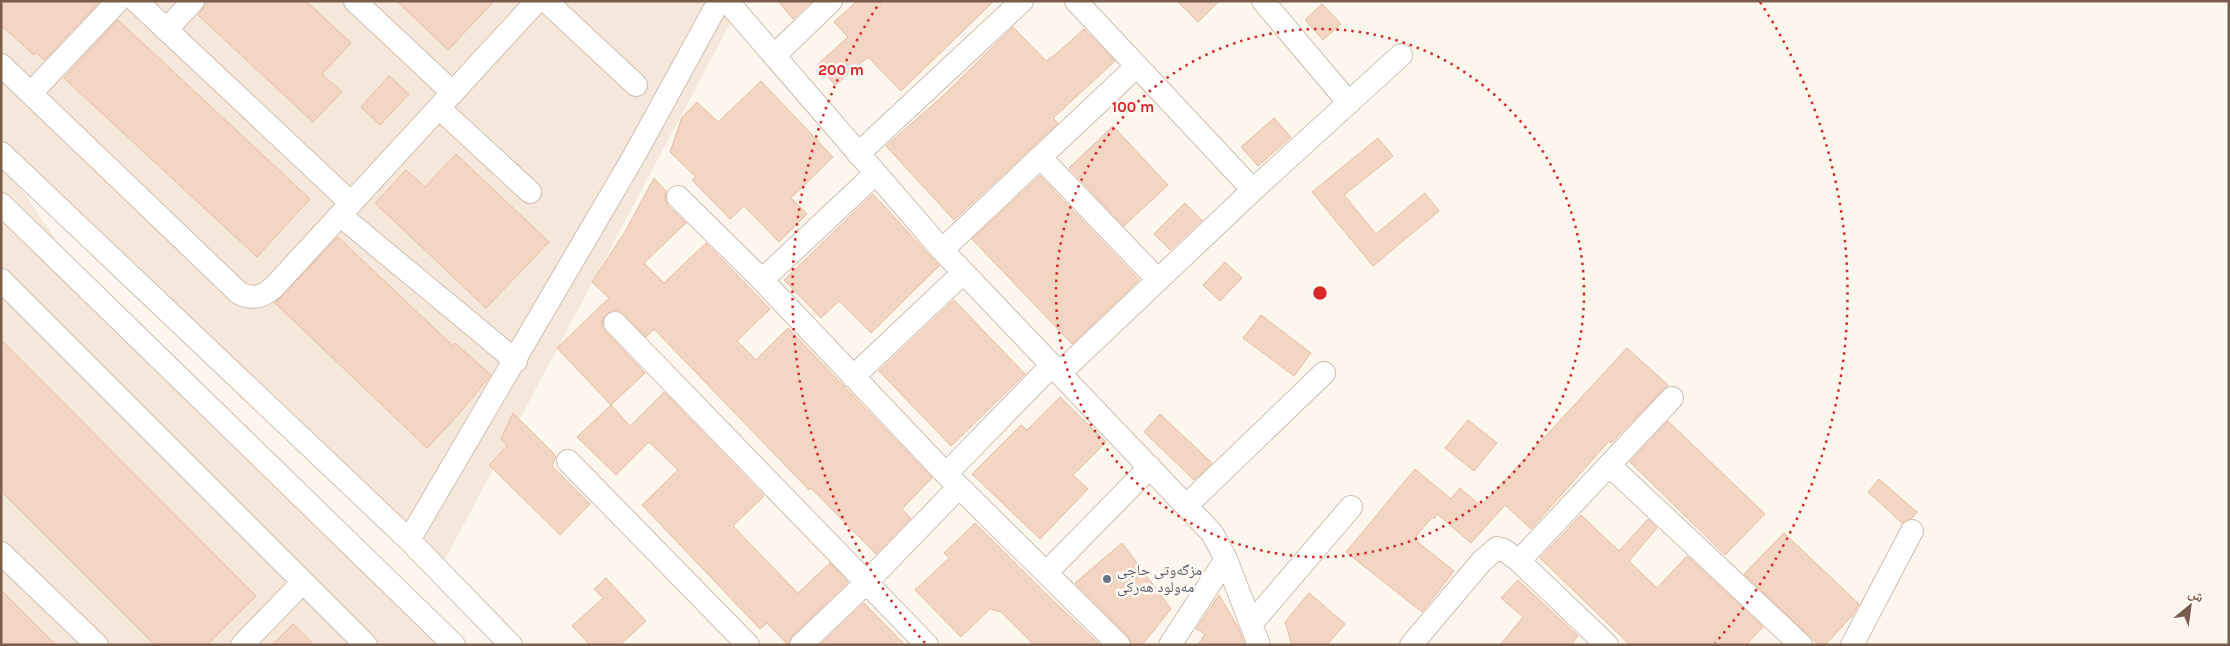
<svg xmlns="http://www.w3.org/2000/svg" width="2230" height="646" font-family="Karla,'Noto Naskh Arabic',sans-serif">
  <rect width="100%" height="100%" fill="#fdf6ec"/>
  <path fill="#f5e8da" d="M1 1H742L439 571 1 139Z
    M1 159 88 287 451 645H1Z"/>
  <path fill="#f3d5c3" stroke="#e6bba3" d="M1 1H98L99 2 44 60 36 52 34 55 1 25Z
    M209 1H306L351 43 322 74 342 92 313 122 198 15Z
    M397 1H494L448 50Z
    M778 1H812L793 19Z
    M857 1H994L901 91 868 57 835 85 817 65 848 37 834 22Z
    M1177 1H1219L1198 22Z
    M1322 4 1341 24 1323 40 1305 20Z
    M118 20 310 199 257 257 64 78Z
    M1013 27 1046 61 1056 54 1084 29 1115 61 1053 118 1058 123 954 220 886 146 945 94Z
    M389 76 409 94 380 125 361 107Z
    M761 81 833 157 791 198 807 214 779 242 744 206 730 219 692 180 696 177 670 152 682 117 697 102 718 122Z
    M1274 118 1291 137 1258 166 1241 147Z
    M1113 126 1168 185 1124 226 1069 168Z
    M1378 138 1393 156 1344 195 1376 234 1425 193 1439 211 1373 266 1312 192Z
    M456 154 549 242 486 308 375 203 406 170 425 187Z
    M1040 176 1139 280 1072 344 972 239Z
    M654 178 666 191 665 200 668 206 686 223 644 263 664 283 706 243 770 309 737 341 756 360 788 328 932 478 902 509 911 518 876 554 811 488 809 490 654 329 646 337 618 310H611L603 319 602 326 606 332 645 373 611 405 557 348 609 298 592 282 626 230Z
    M873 194 939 266 871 333 839 301 821 318 784 280Z
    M1185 203 1202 220 1170 250 1154 234Z
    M338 237 453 346 455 343 491 375 458 415 427 448 275 303Z
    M1225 262 1242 278 1220 301 1203 285Z
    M954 300 1025 374 951 446 879 371Z
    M1261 315 1311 353 1294 376 1243 338Z
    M1 340 256 596 207 645H155L1 491Z
    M1627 348 1668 385 1611 443 1609 441 1531 529 1505 505 1471 543 1437 514 1434 519 1432 517 1414 539 1454 571 1422 612 1346 552 1415 469 1451 499 1460 488 1481 506Z
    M664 392 764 496 733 526 786 581 798 593 830 563 848 582 792 636 788 645 767 623 760 629 642 505 678 470 649 442 616 475 577 437 611 405 630 426Z
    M1060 397 1106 442 1073 475 1088 489 1040 539 972 474 1021 425 1027 430Z
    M513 413 556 456 552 466 590 504 560 535 489 465 507 446 501 439Z
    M1160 414 1212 463 1194 480 1144 432Z
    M1468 420 1497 443 1474 471 1445 448Z
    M1668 421 1765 514 1725 555 1630 462Z
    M1879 479 1917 512 1912 518 1902 523 1868 492Z
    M1581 515 1619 551 1648 519 1657 528 1629 561 1657 588 1687 556 1763 627 1746 645H1630L1540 558Z
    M975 523 1045 593 1100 645H1034L1001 612 990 609 961 637 915 590 949 558 944 553Z
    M1784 533 1859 604 1852 616 1825 645H1819L1744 574Z
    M1122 543 1171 609 1142 645H1132L1128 636 1075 583Z
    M606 578 646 621 620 645H590L572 626 603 598 594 589Z
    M1518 580 1578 636 1571 645H1500L1523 617 1501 598Z
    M1 590 56 645H1Z
    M1309 593 1345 624 1327 645H1292L1285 622Z
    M1219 595 1238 627 1245 645H1198L1205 634 1196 629Z
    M864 603 905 645H820Z
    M293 624 314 645H272Z"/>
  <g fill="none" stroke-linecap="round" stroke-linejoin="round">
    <g stroke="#d1beb0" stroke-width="24">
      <path id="minor" d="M136 1 351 203
        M355 1 453 93
        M546 1 636 85
        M727 1 942 250 1212 533 1226 559 1259 645
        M1076 1 1253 190
        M1263 1 1349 103
        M166 30 193 1
        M774 56 831 1
        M1 65 239 293C252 300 263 297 274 287L537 1
        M31 93 118 1
        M439 108 530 192
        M1 153 409 540 511 645
        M858 154 1022 1
        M1040 157 1158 280
        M678 197 762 280 946 474 1119 645
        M1 204 454 645
        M340 215 516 361
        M942 250 1137 66
        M1 280 366 645
        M762 280 875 174
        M615 323 927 645
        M1060 373 1253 190 1401 55
        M853 377 963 273
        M568 461 748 645
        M1609 465 1801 645
        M946 474 1052 365
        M1186 506 1324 373
        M409 540 634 156 719 1
        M1 553 97 645
        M1519 561 1672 398
        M1046 573 1150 467
        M1251 624 1351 507
        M242 645 303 582
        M801 645 866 583 959 487
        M1170 645 1226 559
        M1411 645 1482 561 1497 548 1504 550 1519 561 1607 645
        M1852 645 1912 531"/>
    </g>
    <use href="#minor" stroke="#fff" stroke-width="22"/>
  </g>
  <g fill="none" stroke="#d62828" stroke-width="2.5" stroke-dasharray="2.5 5">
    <circle cx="1320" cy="293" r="264"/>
    <path d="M925 643A528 528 0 0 1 880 2M1760 2A528 528 0 0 1 1715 643"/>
  </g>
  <circle fill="#6b7280" stroke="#fffaf3" stroke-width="2" cx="1107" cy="579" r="5"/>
  <g text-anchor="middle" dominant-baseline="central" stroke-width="5" stroke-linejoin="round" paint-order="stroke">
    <g font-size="15" fill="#5b616d" stroke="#fffaf3" text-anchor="start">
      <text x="1117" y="570">مزگەوتی حاجی<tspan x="1117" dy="17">مەولود هەرکی</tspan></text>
    </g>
  </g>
  <circle cx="1320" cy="293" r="8" fill="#d62828" stroke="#fffaf3" stroke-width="2.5"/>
  <g font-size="15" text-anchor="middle" font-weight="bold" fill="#d62828" stroke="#fffaf3" stroke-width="5" stroke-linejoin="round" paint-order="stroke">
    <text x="841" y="75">200 m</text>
    <text x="1133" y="112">100 m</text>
  </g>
  <rect width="2230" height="646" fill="none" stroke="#7a5c4d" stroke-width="5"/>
  <g transform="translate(2190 606) rotate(29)" stroke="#fffaf3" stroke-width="4" paint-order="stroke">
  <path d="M0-4L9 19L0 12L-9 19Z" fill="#7a5c4d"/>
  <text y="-8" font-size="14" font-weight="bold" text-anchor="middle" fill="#7a5c4d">ش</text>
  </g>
</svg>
